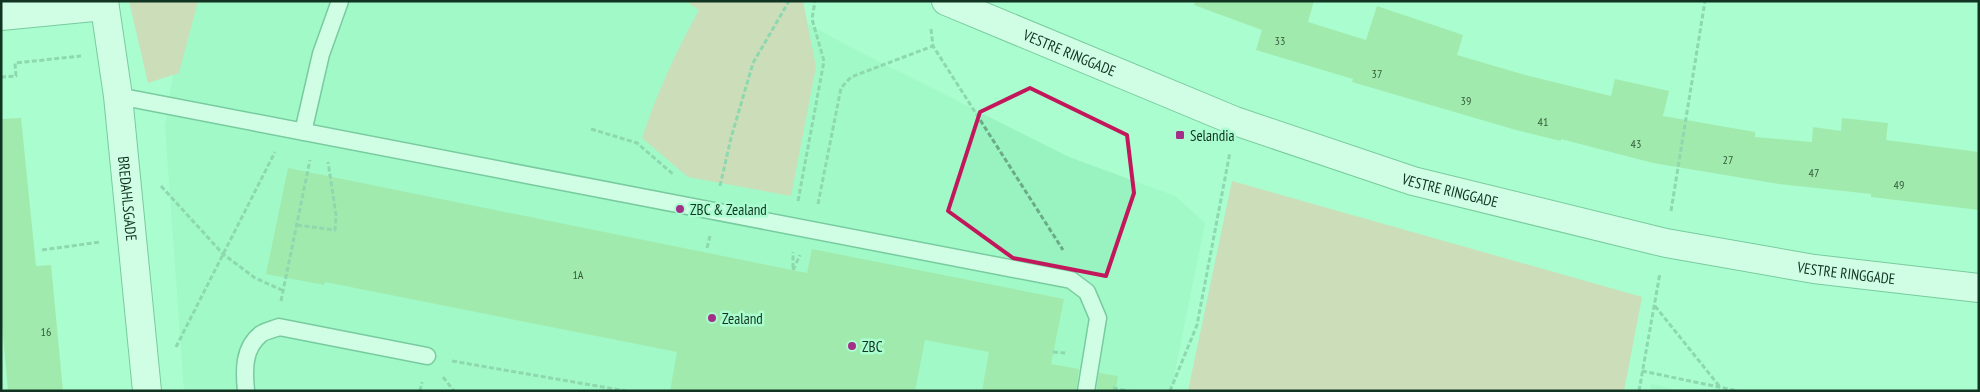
<svg xmlns="http://www.w3.org/2000/svg" width="1980" height="392" font-family="'PT Sans Narrow',sans-serif">
  <rect width="100%" height="100%" fill="#aafdce"/>
  <path fill="#98f3c1" d="M184 1H766L850 47 1069 157 1175 196 1205 223 1171 391H184L165 127Z
    M1651 384 1683 391H1650Z"/>
  <path fill="#f5b6a1" d="M129 1H198L179 73 148 83Z
    M686 1H803L816 67 791 196 688 177 642 138C657 93 676 51 699 10Z
    M1232 181 1642 297 1624 391H1188Z"/>
  <path fill="#98d386" d="M1195 1H1314L1308 22 1366 40 1377 6 1463 35 1457 55 1529 76 1611 96 1615 79 1669 91 1663 116 1755 132V137L1812 142 1813 127 1841 131 1842 118 1888 123 1886 140 1979 152V210L1871 197V194L1779 184 1653 163 1561 139V141L1516 130 1352 82 1353 79 1256 50 1262 30 1194 5Z
    M21 118 36 266 51 265 63 391H8L1 315V119Z
    M288 168 807 273 812 249 1064 299 1051 364 1079 369 1076 391H982L989 352 925 340 915 391H670L677 352 325 282 324 285 266 274Z
    M1099 373 1118 376 1116 391H1096Z"/>
  <g fill="none" stroke-linecap="round" stroke-linejoin="round">
    <g stroke="#3d8f66" stroke-width="19">
      <path id="lane" d="M118 96 1071 280 1087 292 1098 318 1086 391
        M303 132 321 54 340 1
        M246 391C244 371 243 348 261 334 265 331 274 329 279 327L427 356"/>
    </g>
    <g stroke="#3d8f66" stroke-width="30">
      <g id="street">
        <path id="s1" d="M104 1 118 96 147 391"/>
        <path d="M1 16 104 6"/>
      </g>
    </g>
    <g stroke="#3d8f66" stroke-width="30">
      <g id="secondary">
        <path id="s2" d="M946 1 1235 121 1413 181 1666 243 1814 269 1979 288"/>
      </g>
    </g>
    <path stroke="#6cab88" stroke-width="3" stroke-dasharray="5 2.5" stroke-linecap="butt" d="M931 29 933 46 1063 250
      M1 77 16 76 15 63 81 56
      M591 129 637 143 674 175
      M161 186 223 254 255 278 282 290
      M720 186 731 138 753 63 789 1
      M798 201 824 61 812 19 815 1
      M818 204 841 88 851 77 933 46
      M1671 211 1705 1
      M297 225 335 230 336 215 328 162
      M707 248 710 236
      M42 250 100 242
      M793 268V252
      M793 270 800 255
      M281 301 310 160
      M1655 306 1720 387
      M176 347 275 152
      M1053 352 1065 353
      M452 361 626 391
      M1642 371 1738 391
      M443 377 454 391
      M1113 388 1128 391
      M420 391 422 382
      M1170 391 1197 325 1230 152
      M1639 391 1660 273"/>
    <use href="#lane" stroke="#fff" stroke-width="16"/>
    <use href="#street" stroke="#fff" stroke-width="28"/>
    <use href="#secondary" stroke="#fff" stroke-width="28"/>
  </g>
  <path d="M0 0H1980V392H0ZM1030 88 1127 135 1134 193 1106 276 1013 258 948 211 980 112Z" fill="#aafdce" fill-opacity=".55" fill-rule="evenodd"/>
  <path fill="none" stroke="#c2185b" stroke-width="4" stroke-linejoin="round" d="M1030 88 1127 135 1134 193 1106 276 1013 258 948 211 980 112Z"/>
  <g fill="#a32f88" stroke="#aafdce" stroke-width="2">
    <rect x="1175" y="130" width="10" height="10" rx="2.5"/>
    <circle cx="680" cy="209" r="5"/>
    <circle cx="712" cy="318" r="5"/>
    <circle cx="852" cy="346" r="5"/>
  </g>
  <g text-anchor="middle" dominant-baseline="central" stroke-width="5" stroke-linejoin="round" paint-order="stroke">
    <g font-size="12" fill="#335b3b">
      <text x="1280" y="40">33</text>
      <text x="1377" y="73">37</text>
      <text x="1466" y="100">39</text>
      <text x="1543" y="121">41</text>
      <text x="1636" y="143">43</text>
      <text x="1728" y="159">27</text>
      <text x="1814" y="172">47</text>
      <text x="1899" y="184">49</text>
      <text x="578" y="274">1A</text>
      <text x="46" y="331">16</text>
    </g>
    <g font-size="15" fill="#132" stroke="#aafdce">
      <text stroke="none"><textPath href="#s2" startOffset="134">VESTRE RINGGADE</textPath></text>
      <text stroke="none"><textPath href="#s2" startOffset="539">VESTRE RINGGADE</textPath></text>
      <text stroke="none"><textPath href="#s1" startOffset="199">BREDAHLSGADE</textPath></text>
      <text stroke="none"><textPath href="#s2" startOffset="944">VESTRE RINGGADE</textPath></text>
    </g>
    <g font-size="15" fill="#132" stroke="#aafdce" text-anchor="start">
      <text x="1190" y="135">Selandia</text>
      <text x="690" y="209">ZBC &amp; Zealand</text>
      <text x="722" y="318">Zealand</text>
      <text x="862" y="346">ZBC</text>
    </g>
  </g>
  <rect width="1980" height="392" fill="none" stroke="#113322" stroke-width="5"/>
</svg>
